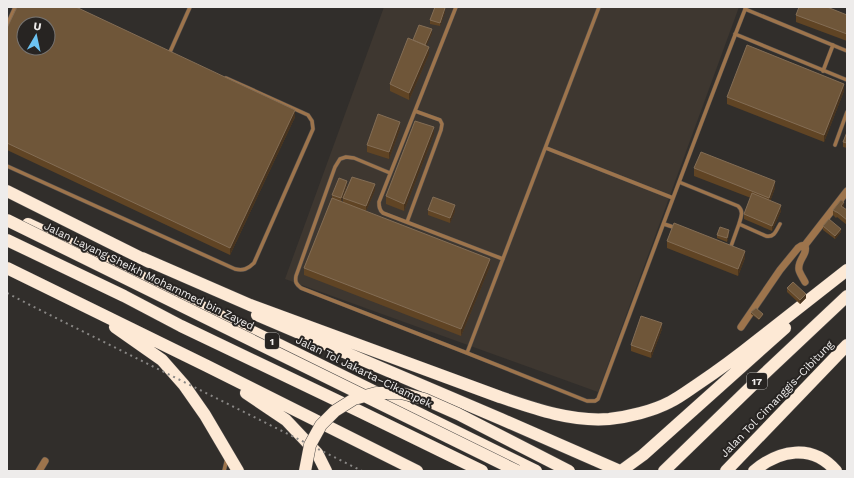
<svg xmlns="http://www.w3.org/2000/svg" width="854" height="478" font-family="'Work Sans',sans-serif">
  <rect width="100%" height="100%" fill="#312e2b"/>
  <path fill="#3e3730" d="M384 7H739L598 392 285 279Z"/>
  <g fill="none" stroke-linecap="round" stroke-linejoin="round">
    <g stroke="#4f4c4a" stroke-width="4.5">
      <path id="lane" d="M456 7 379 202C379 206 379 210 383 213L503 259
        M745 9 847 51
        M7 25 15 7
        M735 34 847 80
        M170 52 190 7
        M823 71 833 45
        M835 145 847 112
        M546 148 673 198
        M7 166 235 269C243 271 248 269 254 263L313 129 312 121 308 115 226 78
        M390 173 354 158 346 157 340 159 335 167 296 276C295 282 296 284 301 288L467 353 587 401H595L598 399C647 268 695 137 746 7
        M679 182 738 206C744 211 741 217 739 224L766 236C774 238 776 231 780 224
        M407 222 441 130 442 124 440 120 415 111
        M664 224 676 228
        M730 249 739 224
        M467 353 599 7
        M224 471 227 458"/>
    </g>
    <g stroke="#4f4c4a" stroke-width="8">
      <path id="street" d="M805 282C803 278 800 274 799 270 797 260 808 255 805 245
        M741 327 780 270 798 248 801 246 805 245 847 191
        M39 471 45 461"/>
    </g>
    <g stroke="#4f4c4a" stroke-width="13">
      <path id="highway" d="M7 191 149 262
        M28 224 135 274 536 471
        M7 240 124 296 181 326 361 412 482 471
        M142 258 250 305 500 397C535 409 572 422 609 419 628 417 653 411 670 402 680 397 689 390 698 384 719 370 739 355 759 339 788 316 818 293 847 270
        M7 268 207 366 417 471
        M257 315 501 419 620 471
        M115 327 162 360 184 385 205 415 238 471
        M246 393 286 420 317 453 326 471
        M621 471 643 455 785 328
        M664 471 762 376 847 296
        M726 471 847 345
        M754 471C779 450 812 443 836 471"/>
    </g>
    <use href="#lane" stroke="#9d744c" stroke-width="3.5"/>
    <use href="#street" stroke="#9d744c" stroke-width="7"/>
    <use href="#highway" stroke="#fde9d5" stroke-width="12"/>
    <path stroke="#898785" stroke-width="2" stroke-dasharray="2 4" stroke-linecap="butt" d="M7 293 32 306 362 471"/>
    <g stroke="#4f4c4a" stroke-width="13" stroke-linecap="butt">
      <path id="highway-bridge" d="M7 220 517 471
        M305 471 310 445 321 425 335 411 354 399 376 393H401L424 399 458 414 569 471"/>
    </g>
    <use href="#highway-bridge" stroke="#fde9d5" stroke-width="12"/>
  </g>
  <path fill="#604424" d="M445 12 440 26 430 24V20Z
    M796 15H847V41L796 22Z
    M7 28 295 117 230 255 7 150Z
    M432 33 426 46 429 54 409 100 390 91V84L413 40Z
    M844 91 824 142 727 104V97Z
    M400 129 389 159 367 152V145Z
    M847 132V148L843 147V142Z
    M434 134 404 211 386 204V196Z
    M694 168 775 188 770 201 781 211 772 231 744 219V214L751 198 694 176Z
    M347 185 341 202 343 203V198L375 190 366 211 360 209 490 266 461 336 304 275V268L332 198V195Z
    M844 208 847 210V225L837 217 836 218 833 215V210Z
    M428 210 455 211 450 223 428 215Z
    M823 226 841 232 835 239 823 230Z
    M729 234 727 242 717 238V235Z
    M667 241 745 258 738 276 667 248Z
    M787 288 806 298 800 304 787 292Z
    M751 312 763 315 759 320 751 314Z
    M662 329 651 358 631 351V345Z"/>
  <path fill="#47331e" d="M445 8V12L440 26V23Z
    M432 29V33L425 49V45Z
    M429 47V54L409 100V93Z
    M844 84V91L824 142V135Z
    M295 110V117L230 255V248Z
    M400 122V129L389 159V152Z
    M434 127V134L404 211V204Z
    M347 181V185L341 202V198Z
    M775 181V188L769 205V198Z
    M375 184V190L366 211V206Z
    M844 202V208L841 212V206Z
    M455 205V211L450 223V218Z
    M781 205V211L772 231V226Z
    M841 229V232L835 239V236Z
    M729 230V234L727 242V238Z
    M745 251V258L738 276V269Z
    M490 259V266L461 336V329Z
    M806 294V298L800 304V300Z
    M763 314V315L759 320V319Z
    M662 323V329L651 358V352Z"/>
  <path fill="#6f5639" stroke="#836d55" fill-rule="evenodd" d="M17 7H76L295 110 230 248 7 143V28ZM24 24H48V48H24Z
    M435 7H442L445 8 440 23 430 20Z
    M799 7H827L847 15V34L796 15Z
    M419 25 432 29 425 45 413 40Z
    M408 38 429 47 409 93 390 84Z
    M747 45 844 84 824 135 727 97Z
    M378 114 400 122 389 152 367 145Z
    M415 121 434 127 404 204 386 196Z
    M847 132V143L843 142Z
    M701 152 775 181 769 198 694 168Z
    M352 177 375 184 366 206 343 198Z
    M339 178 347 181 341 198 332 195Z
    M752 193 781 205 772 226 744 214Z
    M433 197 455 205 450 218 428 210Z
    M332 198 490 259 461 329 304 268Z
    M841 200 844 202 841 206 847 210V220L837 212H836L833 210Z
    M829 219 841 229 835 236 823 226Z
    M674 223 745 251 738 269 667 241Z
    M720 227 729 230 727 238 717 235Z
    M793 282 806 294 800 300 787 288Z
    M756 308 763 314 759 319 751 312Z
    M641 316 662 323 651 352 631 345Z"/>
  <g text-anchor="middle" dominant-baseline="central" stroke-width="4" stroke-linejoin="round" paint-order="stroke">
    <g fill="#272422" stroke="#b2b0af" stroke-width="1">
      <rect x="265" y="333" width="14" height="16" rx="3"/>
      <rect x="747" y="373" width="20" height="16" rx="3"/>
    </g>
    <g font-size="10" font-weight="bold" fill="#eeeceb">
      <text x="272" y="341">1</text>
      <text x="757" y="381">17</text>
    </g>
    <g font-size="11" fill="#eeeceb" stroke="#272422">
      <text transform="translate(149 276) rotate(26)">Jalan Layang Sheikh Mohammed bin Zayed</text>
      <text transform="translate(364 372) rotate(26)">Jalan Tol Jakarta–Cikampek</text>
      <text transform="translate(777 399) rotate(-46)">Jalan Tol Cimanggis–Cibitung</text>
    </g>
  </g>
  <rect width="854" height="478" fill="none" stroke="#eeeceb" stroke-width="16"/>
  <g transform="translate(36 36) rotate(9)"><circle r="19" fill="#272422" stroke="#777472"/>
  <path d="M0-3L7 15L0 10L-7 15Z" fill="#6cc3f2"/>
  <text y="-6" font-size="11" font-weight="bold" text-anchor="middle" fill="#eeeceb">U</text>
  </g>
</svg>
